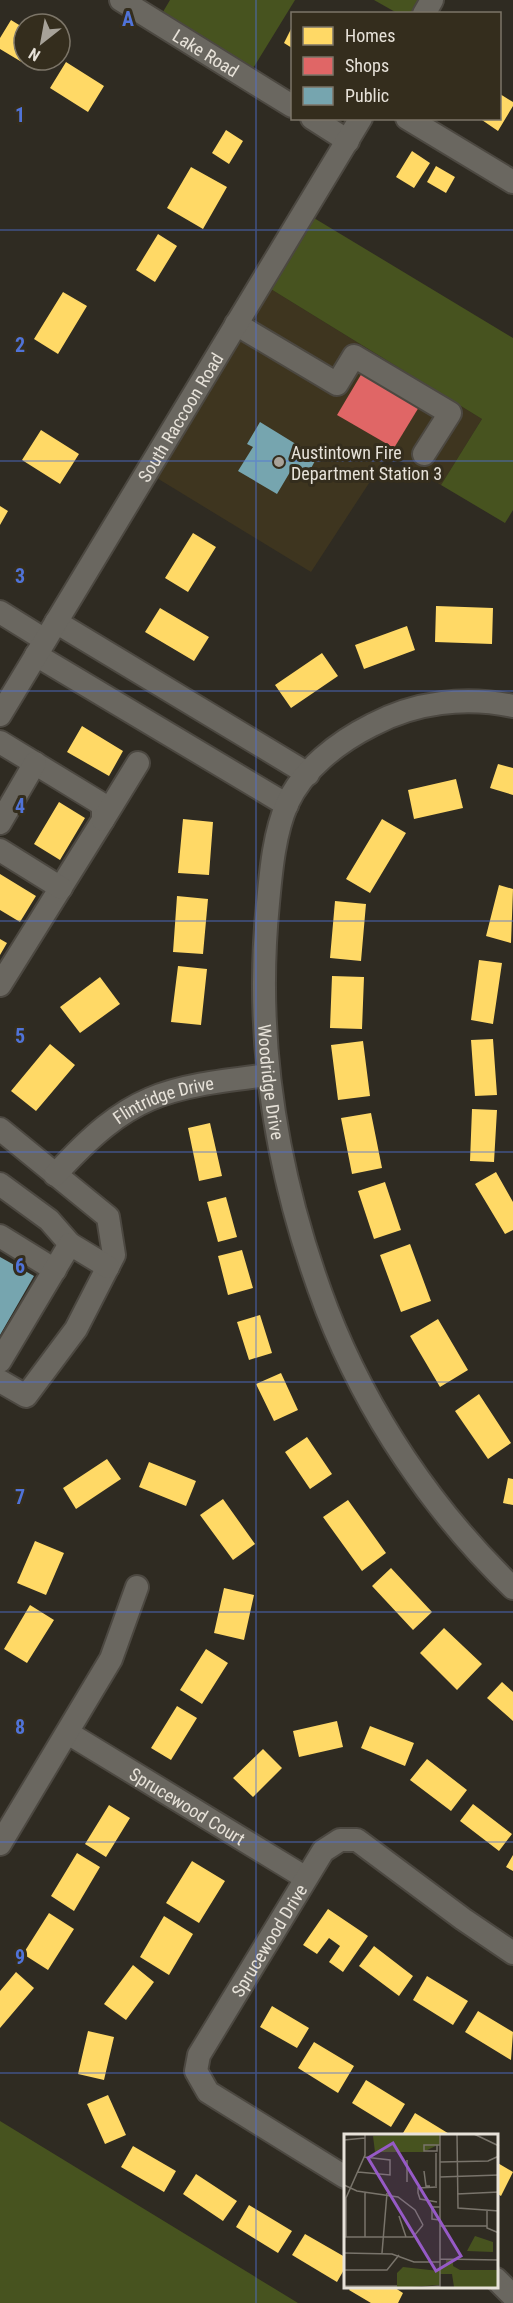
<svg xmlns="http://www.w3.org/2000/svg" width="513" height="2303" font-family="'Roboto Condensed',sans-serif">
  <rect width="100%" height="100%" fill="#2f2b22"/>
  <path fill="#3e351f" d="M261 283 482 419 441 485 388 454 311 572 147 472Z"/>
  <path fill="#47531f" d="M170 0H295L247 78 157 22Z
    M374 0H432L424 14 397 13Z
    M304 212 513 338V510L505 523 441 485 482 419 261 283Z
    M0 2121 298 2303H0Z"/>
  <path fill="#ffd966" d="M11 20 24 28V60H41L35 70 0 49V38Z
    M292 27V48L284 43Z
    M66 62 104 86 88 112 50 88Z
    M500 94 513 102V106L498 131 479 118H500Z
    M226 130 243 141 229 164 212 153Z
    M412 151 430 163 414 188 396 177Z
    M436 166 455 177 446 193 427 182Z
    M191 167 227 187 203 229 167 208Z
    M158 234 177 246 155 282 136 270Z
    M63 292 87 306 58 354 34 339Z
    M41 430 79 454 60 484 22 460Z
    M0 506 8 511 0 525Z
    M193 533 216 547 188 592 165 578Z
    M436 606 493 608 492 644 435 642Z
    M160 608 209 637 194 661 145 632Z
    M407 626 415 650 364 669 355 645Z
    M322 653 338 676 291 708 275 685Z
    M82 726 123 751 109 776 67 752Z
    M498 764 513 768V795L490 788Z
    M456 779 463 808 414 819 408 790Z
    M59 802 85 818 60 860 34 844Z
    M183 819 213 822 209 875 178 873Z
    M382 819 406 833 370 893 346 879Z
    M0 874 36 896 20 922 0 910Z
    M499 885 513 889 511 943 486 936Z
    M177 896 208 899 203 954 173 952Z
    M335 901 366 904 361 961 330 958Z
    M0 939 7 943 0 955Z
    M479 960 502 963 493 1024 471 1020Z
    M178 966 207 969 201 1025 171 1022Z
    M332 976 364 977 362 1029 330 1028Z
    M100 977 120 1004 80 1033 60 1007Z
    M493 1039 497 1095 475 1096 471 1040Z
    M363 1041 370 1096 338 1100 331 1045Z
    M50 1044 75 1065 36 1111 11 1091Z
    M472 1109 497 1110 494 1162 470 1161Z
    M371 1113 382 1168 352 1174 341 1118Z
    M210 1123 222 1176 199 1181 188 1128Z
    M496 1172 513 1202V1230L505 1234 475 1184Z
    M385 1182 401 1230 374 1239 358 1191Z
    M226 1197 237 1237 218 1242 207 1202Z
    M410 1244 431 1301 401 1312 380 1255Z
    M242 1250 253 1288 228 1295 218 1256Z
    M260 1315 272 1353 249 1360 237 1322Z
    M438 1319 468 1370 440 1387 410 1336Z
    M281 1373 298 1410 274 1421 256 1384Z
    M479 1394 511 1443 488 1459 455 1411Z
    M307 1437 332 1474 310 1489 285 1452Z
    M107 1459 121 1479 76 1509 63 1488Z
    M149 1462 196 1481 186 1506 139 1487Z
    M508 1478 513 1479V1505L503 1503Z
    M223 1499 255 1544 233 1560 200 1515Z
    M348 1500 386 1553 362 1571 323 1517Z
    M35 1541 64 1553 46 1595 17 1583Z
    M391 1568 432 1612 413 1630 372 1586Z
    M224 1588 254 1595 244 1640 214 1633Z
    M30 1605 54 1620 27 1663 4 1649Z
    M444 1628 482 1664 457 1690 420 1653Z
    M206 1649 228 1663 202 1704 180 1690Z
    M502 1682 513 1692V1721L487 1698Z
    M177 1706 197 1718 171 1760 151 1748Z
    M337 1721 343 1747 299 1757 293 1731Z
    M370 1726 414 1743 405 1766 361 1748Z
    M263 1749 282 1768 253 1797 233 1778Z
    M427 1759 467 1790 451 1811 410 1780Z
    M473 1804 512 1834 499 1851 460 1821Z
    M109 1805 130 1818 106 1857 85 1844Z
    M77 1853 100 1867 74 1911 51 1896Z
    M513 1855V1871L506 1867Z
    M192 1861 225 1881 199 1923 166 1903Z
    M328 1909 368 1936 343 1972 329 1962 340 1946 329 1938 317 1954 303 1945Z
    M49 1913 74 1929 48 1970 23 1954Z
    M164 1916 193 1934 169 1975 140 1957Z
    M374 1946 413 1976 399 1996 359 1966Z
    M133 1965 154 1982 126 2020 104 2004Z
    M16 1972 34 1988 0 2028V1991Z
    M427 1976 468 2001 453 2025 413 2000Z
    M272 2006 309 2028 297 2048 260 2027Z
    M478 2011 513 2032 511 2060 465 2032Z
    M88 2031 114 2037 104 2080 78 2074Z
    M314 2042 354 2066 338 2093 298 2068Z
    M366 2080 405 2104 391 2127 352 2103Z
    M108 2095 126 2135 105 2144 87 2104Z
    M415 2113 451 2135H406L403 2133Z
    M133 2146 176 2171 164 2192 121 2167Z
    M496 2162 513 2172 501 2196 496 2193Z
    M196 2174 237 2201 223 2221 183 2194Z
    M249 2205 292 2231 278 2253 236 2227Z
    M305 2234 345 2257V2268L337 2282 292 2255Z
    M352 2286H392L403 2293 398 2303H371L349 2290Z"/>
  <path fill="#e06666" d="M362 373 419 407 394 448 337 415Z"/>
  <path fill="#76a5af" d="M260 422 317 457 307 476 293 467 277 494 238 471 253 447 247 444Z
    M0 1257 34 1276 0 1335Z"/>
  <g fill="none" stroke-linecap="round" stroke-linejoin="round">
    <g stroke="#4c4841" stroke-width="26">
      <g id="minor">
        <path id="s1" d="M121 0 292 106"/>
        <path d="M424 14 432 0"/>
        <path d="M312 118 348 141"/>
        <path d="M407 118 513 182"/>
        <path d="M236 324 337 384 354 356 450 413 424 454"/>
        <path d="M0 612 45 640"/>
        <path d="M56 622 308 774"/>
        <path d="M36 655 287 805"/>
        <path id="s2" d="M513 706C465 696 415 702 372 725 338 742 303 769 287 804 274 834 271 871 268 903 254 1043 277 1179 327 1310 367 1413 433 1511 513 1588"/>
        <path id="s3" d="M0 715 361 118"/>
        <path d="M0 742 100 803 103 808V820L0 985"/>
        <path d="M103 820 138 763"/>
        <path d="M0 823 35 763"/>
        <path d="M0 850 61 888"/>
        <path d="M0 1129 108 1217 114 1255 76 1329 26 1396 0 1381"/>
        <path id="s4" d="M55 1175C130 1093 162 1088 268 1075"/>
        <path d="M0 1184 49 1220 70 1244"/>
        <path d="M0 1236 55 1270"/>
        <path d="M0 1361 70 1244 108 1267"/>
        <path id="s5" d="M68 1733 306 1878"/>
        <path d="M0 1844 111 1659 137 1587"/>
        <path id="s6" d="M345 2177 208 2092 196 2071 199 2055 323 1851 340 1840H357L463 1919 513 1953"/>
        <path d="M496 2279 513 2296"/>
      </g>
    </g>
    <use href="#minor" stroke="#6a6760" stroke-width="22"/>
  </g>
  <path fill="none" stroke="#5073d8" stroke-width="1.5" stroke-opacity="0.55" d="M256 0V2303M0 230H513M0 461H513M0 691H513M0 921H513M0 1152H513M0 1382H513M0 1612H513M0 1842H513M0 2073H513"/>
  <circle fill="#a7a299" stroke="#342d1d" stroke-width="2" cx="279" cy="462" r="6"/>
  <g text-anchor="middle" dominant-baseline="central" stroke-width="6" stroke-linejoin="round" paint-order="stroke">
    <g font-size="18" fill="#e7e2d9" stroke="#342d1d">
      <text stroke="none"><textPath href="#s1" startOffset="100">Lake Road</textPath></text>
      <text stroke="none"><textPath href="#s3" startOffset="348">South Raccoon Road</textPath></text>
      <text stroke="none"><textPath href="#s2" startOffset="544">Woodridge Drive</textPath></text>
      <text stroke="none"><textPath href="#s4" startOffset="135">Flintridge Drive</textPath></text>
      <text stroke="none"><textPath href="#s5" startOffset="140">Sprucewood Court</textPath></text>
      <text stroke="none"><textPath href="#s6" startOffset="336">Sprucewood Drive</textPath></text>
    </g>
    <g font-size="18" fill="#e7e2d9" stroke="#342d1d" text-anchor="start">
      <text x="291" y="452">Austintown Fire<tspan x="291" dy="21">Department Station 3</tspan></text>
    </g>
  </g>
  <g transform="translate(344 2134)">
    <rect width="154" height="154" fill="#2f2b22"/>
    <path d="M96 0V10L79 18H31L29 2ZM131 102 149 108V118L123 117ZM102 126H109V132L116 136H154V154L110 153 108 140H96V151L53 154V139L59 133 95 137 96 133H102Z" fill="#47531f"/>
    <path fill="none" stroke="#79746b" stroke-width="1.5" d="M113 0 114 74 155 77M130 0 155 12M0 6 21 4M93 11V17H80V11H96M92 19V52M63 26V48M96 28 144 27 155 22M80 37 82 52H86M14 38 46 41V26L20 23M96 43 155 41M0 51 13 57 54 63 71 76 79 91M113 60 155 58M93 68 76 65 74 59V54L93 53M96 73H88V85L96 86M143 77V94L155 99M55 82 62 103M96 92H143M0 103H69L79 91M2 103V64L21 21V0M21 103V58M0 119 48 120 70 128H96M38 119 43 59M96 125 155 126M0 136H43L55 121M0 152H53M75 154 96 152M96 154V0"/>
    <path fill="#965ac6" fill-opacity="0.15" stroke="#965ac6" stroke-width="3" d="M49 9 117 122 92 137 24 24Z"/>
    <rect width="154" height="154" fill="none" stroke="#e7e2d9" stroke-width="3"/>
  </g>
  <g font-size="20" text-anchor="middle" font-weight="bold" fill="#5073d8" stroke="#342d1d" stroke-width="6" stroke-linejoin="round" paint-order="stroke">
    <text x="128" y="26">A</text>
    <text x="20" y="122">1</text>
    <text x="20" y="352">2</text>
    <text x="20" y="583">3</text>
    <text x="20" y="813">4</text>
    <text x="20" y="1043">5</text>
    <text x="20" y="1273">6</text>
    <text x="20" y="1504">7</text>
    <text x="20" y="1734">8</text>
    <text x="20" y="1964">9</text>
  </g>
  <rect x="291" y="12" width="210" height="108" fill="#342d1d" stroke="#7c7568" stroke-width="1.5"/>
  <rect x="303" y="27" width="30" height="18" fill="#ffd966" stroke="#7c7568" stroke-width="1.5"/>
  <text x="345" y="42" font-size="18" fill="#e7e2d9">Homes</text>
  <rect x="303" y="57" width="30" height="18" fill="#e06666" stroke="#7c7568" stroke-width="1.5"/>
  <text x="345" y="72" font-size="18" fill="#e7e2d9">Shops</text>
  <rect x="303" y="87" width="30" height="18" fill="#76a5af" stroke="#7c7568" stroke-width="1.5"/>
  <text x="345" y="102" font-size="18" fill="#e7e2d9">Public</text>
  <g transform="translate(42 42) rotate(211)"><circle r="28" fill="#342d1d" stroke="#7c7568" stroke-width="1.5"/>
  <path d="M0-4.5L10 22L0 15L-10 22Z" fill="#a7a299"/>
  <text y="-9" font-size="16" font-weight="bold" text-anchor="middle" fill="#e7e2d9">N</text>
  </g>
</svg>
